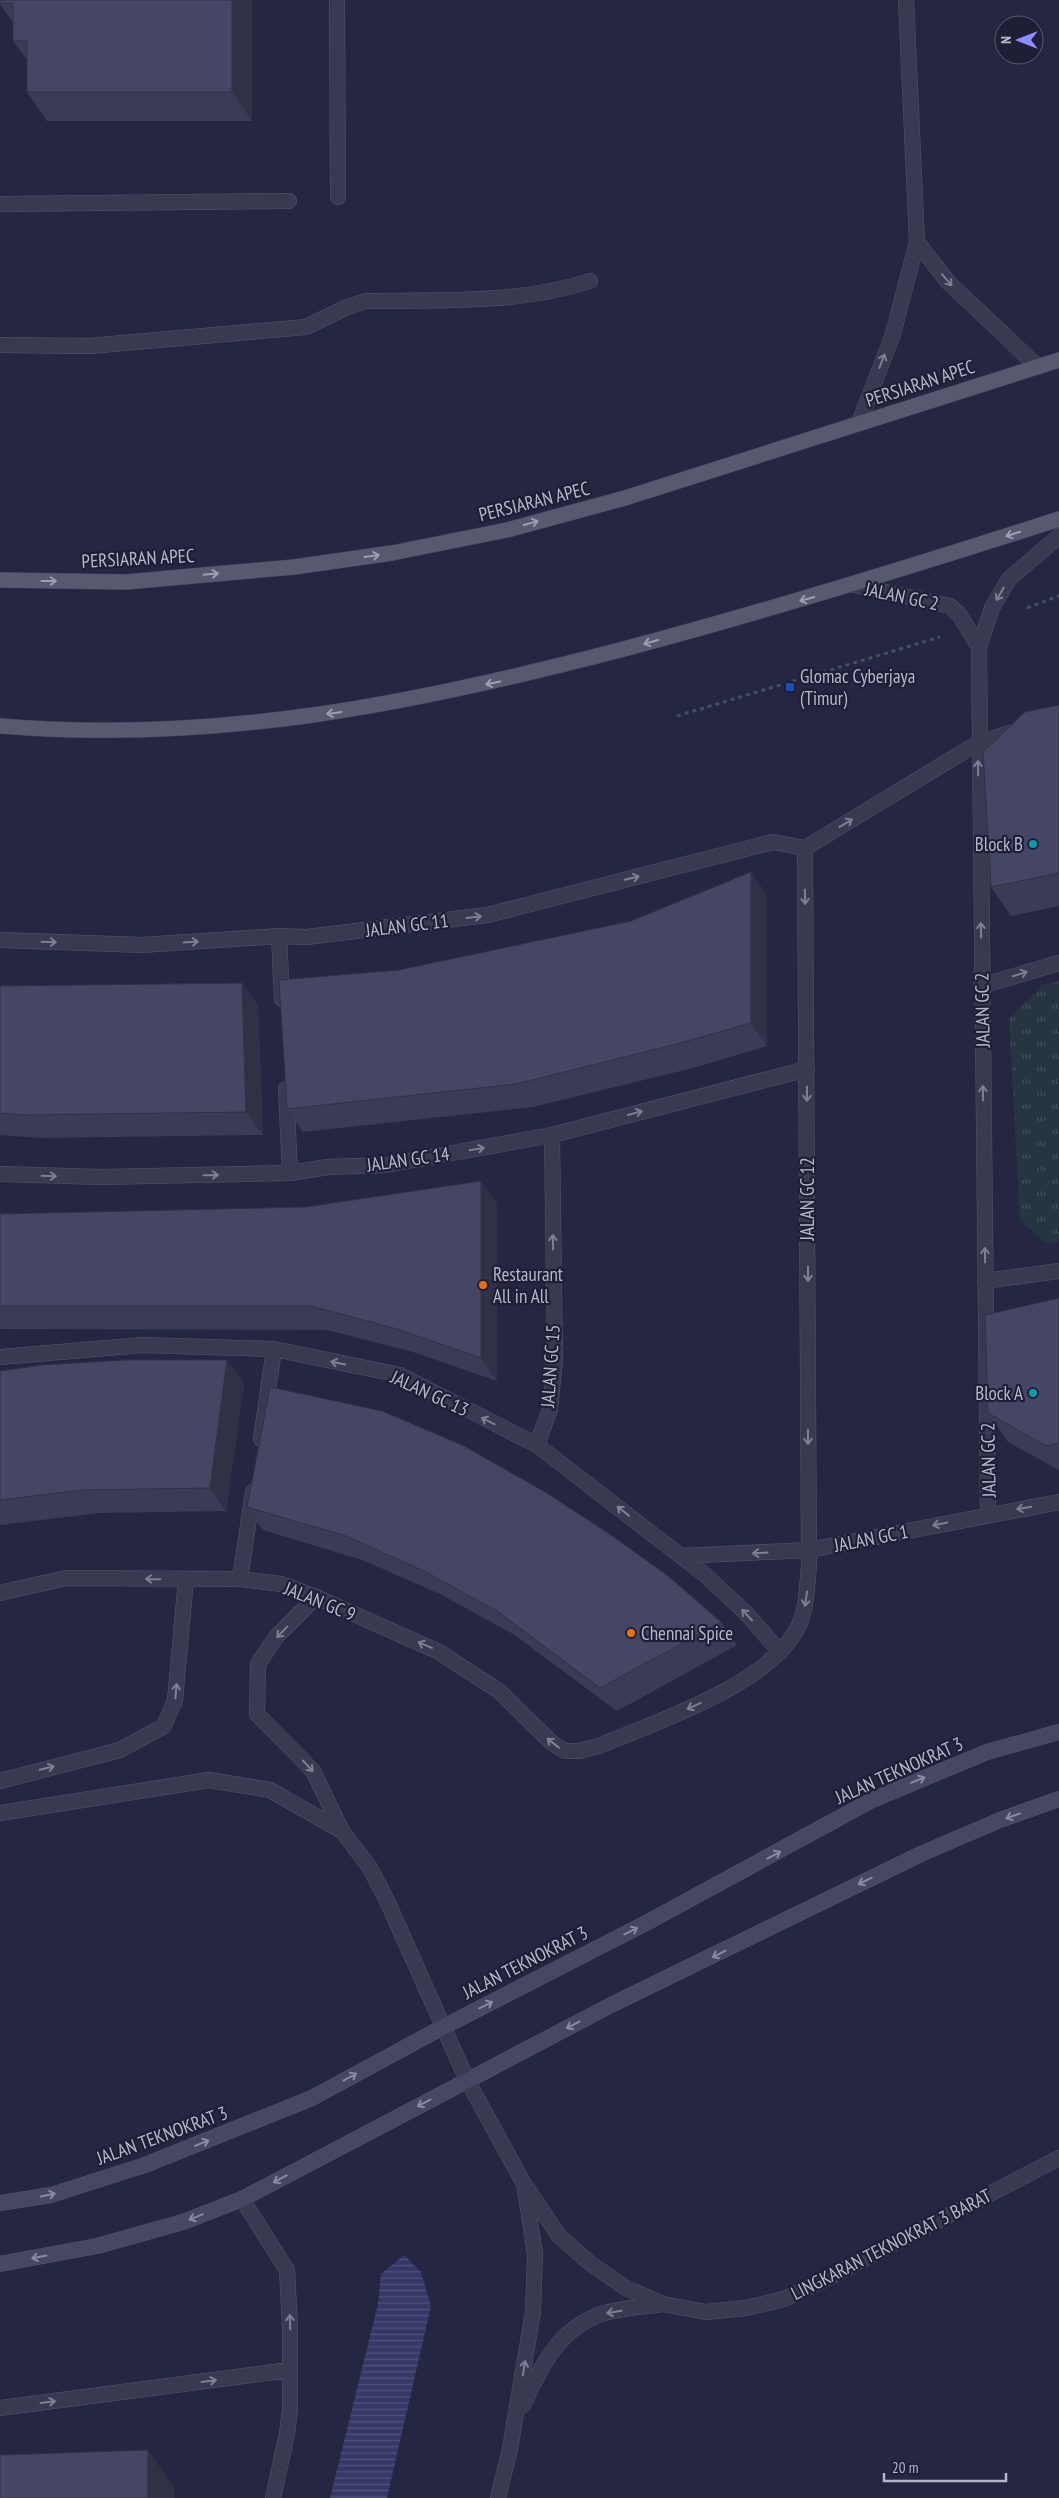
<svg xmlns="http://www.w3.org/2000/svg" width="1059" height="2498" font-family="'PT Sans Narrow',sans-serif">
  <defs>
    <pattern id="grass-tufts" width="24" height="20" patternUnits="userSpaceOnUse" patternTransform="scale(1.25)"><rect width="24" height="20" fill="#273543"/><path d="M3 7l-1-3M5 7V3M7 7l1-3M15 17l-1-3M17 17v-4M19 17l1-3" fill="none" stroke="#44505d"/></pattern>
    <pattern id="water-rules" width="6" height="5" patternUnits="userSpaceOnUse" patternTransform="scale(1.25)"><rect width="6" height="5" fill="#363967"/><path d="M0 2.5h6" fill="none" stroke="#51537c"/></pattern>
  </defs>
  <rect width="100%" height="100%" fill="#252742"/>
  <path fill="url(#grass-tufts)" d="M1059 981V1242L1046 1243 1020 1220 1009 1019 1043 985Z"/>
  <path fill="url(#water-rules)" d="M404 2255 421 2272 431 2306 387 2498H330L378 2304 381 2274Z"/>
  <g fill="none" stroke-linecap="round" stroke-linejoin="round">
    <g stroke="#54556c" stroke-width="16">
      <path id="lane" d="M337 0 338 197
        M0 204 289 201
        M917 242 948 282 1038 367
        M0 345 89 346 306 327 345 308 366 301C441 300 518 304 590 281
        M859 423 893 334 917 242 906 0
        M279 936 282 999
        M981 986 1059 963
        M286 1089 290 1173
        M0 1174 102 1177 290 1173 328 1167 386 1165 552 1135 807 1069
        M985 1281 1059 1271
        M0 1357 143 1345 274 1349 400 1375 537 1445 704 1574 745 1612 780 1652
        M261 1439 274 1349
        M537 1445 550 1409 555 1360 552 1135
        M681 1556 809 1550
        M240 1579 253 1492
        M316 1597 276 1637 258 1664 257 1714 313 1771 342 1831
        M0 1781 120 1750 164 1726 175 1700 186 1579
        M0 1813 209 1780 270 1790 342 1831 370 1868 388 1903 467 2080 524 2184 559 2236 591 2264 626 2288 663 2304 706 2312 746 2308 784 2299 820 2282 1059 2158
        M242 2199 287 2270 290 2327V2409L287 2434 273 2498
        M523 2405C541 2366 559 2329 601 2314 620 2308 643 2307 663 2304
        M0 2408 289 2370
        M498 2498 510 2449 533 2312 535 2254 525 2189"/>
    </g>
    <g stroke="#54556c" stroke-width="16">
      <path id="street" d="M854 585 950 606 959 614 979 647
        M805 848 978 743 1059 718
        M0 940 142 945 279 936 307 937 487 915 773 842 805 848
        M988 1514 979 647 992 608 1009 579 1059 536
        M809 1550 1059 1502
        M0 1593 66 1578 240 1579 281 1584 316 1597 439 1652 499 1691 552 1743 565 1751H579L599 1746C656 1722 772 1684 799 1625 807 1607 807 1585 809 1565L805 848"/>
    </g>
    <g stroke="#54556c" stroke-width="16">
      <path id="secondary" d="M0 2203 51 2195 145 2165 312 2098 443 2027 648 1922 872 1800 987 1752 1059 1732
        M0 2264 97 2246 183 2222 242 2199 611 2005 923 1853 1000 1820 1059 1799"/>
    </g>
    <g stroke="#43435b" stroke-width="16">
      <path id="primary" d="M0 580 126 582 294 567 392 553 507 530 625 498 1059 360
        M0 726C215 744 413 704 620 650 768 611 913 566 1059 519"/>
    </g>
    <path stroke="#42515c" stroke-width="3" stroke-dasharray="4 4" stroke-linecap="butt" d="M1027 608 1059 596
      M677 716 940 637"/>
    <use href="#lane" stroke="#393a51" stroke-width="15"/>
    <use href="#street" stroke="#393a51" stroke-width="15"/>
    <use href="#secondary" stroke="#474764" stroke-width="15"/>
    <use href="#primary" stroke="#575971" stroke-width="15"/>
  </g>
  <path fill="#3a3c56" d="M0 0H252V121H47L27 92V60L13 41V23L0 4Z
    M1059 705V906L1011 916 991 887Z
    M751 872 767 896V1046L693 1068 533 1107 303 1132 287 1109 399 970 631 921Z
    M242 983 258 1006 263 1135 41 1138 0 1135V986Z
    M481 1181 497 1204V1381L413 1352 327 1330 0 1329V1214L306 1207Z
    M1059 1298V1470L1008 1442 988 1413Z
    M227 1360 244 1383 226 1511 99 1513 0 1525V1371Z
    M247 1507 721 1622 737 1645 617 1711 513 1634 440 1594 362 1560 263 1530Z"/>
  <path fill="#303146" d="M232 0H252V121L232 92Z
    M751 872 767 896V1046L751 1023Z
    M242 983 258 1006 263 1135 246 1112Z
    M481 1181 497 1204V1381L481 1358Z
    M227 1360 244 1383 226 1511 210 1488Z
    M148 2450 174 2487V2498H148Z"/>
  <path fill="#444664" stroke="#303146" d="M0 0H232V92H27V41H13V3H0Z
    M1059 705V873L991 887 983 752 1025 712Z
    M751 872V1023L677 1044 516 1084 287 1109 279 980 399 970 631 921Z
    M242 983 246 1112 25 1115 0 1113V986Z
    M481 1181V1358L397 1329 311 1306H0V1214L306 1207Z
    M1059 1298V1443L1046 1446 988 1413 985 1315Z
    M126 1360H227L210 1488 83 1490 0 1500V1371L42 1365Z
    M270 1387 382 1411 464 1446 545 1492 608 1533 667 1575 721 1622 600 1688 497 1611 424 1571 346 1536 247 1507Z
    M148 2450V2498H0V2455Z"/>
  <defs><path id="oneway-shaft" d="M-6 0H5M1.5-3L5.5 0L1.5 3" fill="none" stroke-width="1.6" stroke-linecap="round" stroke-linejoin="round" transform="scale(1.25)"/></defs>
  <g stroke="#7e7e95">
    <use href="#oneway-shaft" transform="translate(947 280) rotate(49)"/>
    <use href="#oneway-shaft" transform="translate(882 361) rotate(-69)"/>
    <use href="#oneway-shaft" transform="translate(1000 594) rotate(120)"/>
    <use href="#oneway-shaft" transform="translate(978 768) rotate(-91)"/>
    <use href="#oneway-shaft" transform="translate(846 823) rotate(-31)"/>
    <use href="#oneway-shaft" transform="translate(632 878) rotate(-14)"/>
    <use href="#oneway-shaft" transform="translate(805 897) rotate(89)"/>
    <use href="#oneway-shaft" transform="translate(474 917) rotate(-7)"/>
    <use href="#oneway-shaft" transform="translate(981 930) rotate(-91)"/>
    <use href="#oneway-shaft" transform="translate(49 942) rotate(2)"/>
    <use href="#oneway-shaft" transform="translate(191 942) rotate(-4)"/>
    <use href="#oneway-shaft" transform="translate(1020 974) rotate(-17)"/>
    <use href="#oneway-shaft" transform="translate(983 1093) rotate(-91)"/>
    <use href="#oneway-shaft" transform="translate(807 1094) rotate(90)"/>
    <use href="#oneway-shaft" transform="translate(635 1113) rotate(-15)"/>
    <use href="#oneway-shaft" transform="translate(477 1149) rotate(-10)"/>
    <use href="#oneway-shaft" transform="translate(211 1175) rotate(-1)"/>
    <use href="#oneway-shaft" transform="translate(49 1176) rotate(2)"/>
    <use href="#oneway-shaft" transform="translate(553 1242) rotate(-91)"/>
    <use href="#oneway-shaft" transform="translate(985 1255) rotate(-91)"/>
    <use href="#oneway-shaft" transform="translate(808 1274) rotate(90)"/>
    <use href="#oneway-shaft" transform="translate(338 1363) rotate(-168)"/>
    <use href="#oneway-shaft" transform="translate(488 1421) rotate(-153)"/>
    <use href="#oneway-shaft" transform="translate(808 1437) rotate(90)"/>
    <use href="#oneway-shaft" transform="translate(1024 1508) rotate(170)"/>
    <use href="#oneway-shaft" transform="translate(623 1511) rotate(-142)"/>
    <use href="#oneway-shaft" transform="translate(940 1524) rotate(169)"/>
    <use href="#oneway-shaft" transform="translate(760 1553) rotate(177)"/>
    <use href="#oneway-shaft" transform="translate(153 1579) rotate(-179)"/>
    <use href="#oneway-shaft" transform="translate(806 1599) rotate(98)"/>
    <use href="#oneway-shaft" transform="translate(747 1615) rotate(-133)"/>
    <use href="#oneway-shaft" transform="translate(282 1632) rotate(134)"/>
    <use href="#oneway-shaft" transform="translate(425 1645) rotate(-157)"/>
    <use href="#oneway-shaft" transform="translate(176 1691) rotate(-85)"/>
    <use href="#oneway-shaft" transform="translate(694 1706) rotate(156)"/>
    <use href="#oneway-shaft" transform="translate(553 1743) rotate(-142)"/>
    <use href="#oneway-shaft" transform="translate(308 1766) rotate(47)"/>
    <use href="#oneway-shaft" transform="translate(47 1768) rotate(-14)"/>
    <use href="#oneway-shaft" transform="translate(614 2312) rotate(171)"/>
    <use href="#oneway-shaft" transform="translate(290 2322) rotate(-92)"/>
    <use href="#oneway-shaft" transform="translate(524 2368) rotate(-81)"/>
    <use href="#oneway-shaft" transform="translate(209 2381) rotate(-7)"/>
    <use href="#oneway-shaft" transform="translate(48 2402) rotate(-7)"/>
  </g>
  <g stroke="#9e9fb5">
    <use href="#oneway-shaft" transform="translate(531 523) rotate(-15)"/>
    <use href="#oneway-shaft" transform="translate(1013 534) rotate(162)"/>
    <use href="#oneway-shaft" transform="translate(372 556) rotate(-8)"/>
    <use href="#oneway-shaft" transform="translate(211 574) rotate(-5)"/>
    <use href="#oneway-shaft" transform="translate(49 581)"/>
    <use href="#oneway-shaft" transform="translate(807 599) rotate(164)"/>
    <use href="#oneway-shaft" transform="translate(651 642) rotate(165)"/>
    <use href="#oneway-shaft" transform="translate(493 683) rotate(168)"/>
    <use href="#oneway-shaft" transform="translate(334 713) rotate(172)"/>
  </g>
  <g stroke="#8a8aa2">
    <use href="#oneway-shaft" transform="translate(918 1780) rotate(-23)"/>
    <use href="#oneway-shaft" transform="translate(1013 1816) rotate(160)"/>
    <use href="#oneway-shaft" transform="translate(774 1855) rotate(-28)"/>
    <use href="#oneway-shaft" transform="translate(865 1881) rotate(154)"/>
    <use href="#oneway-shaft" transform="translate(631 1931) rotate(-27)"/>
    <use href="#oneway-shaft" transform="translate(719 1954) rotate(153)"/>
    <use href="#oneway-shaft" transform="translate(486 2005) rotate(-27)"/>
    <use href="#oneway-shaft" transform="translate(573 2025) rotate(152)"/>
    <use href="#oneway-shaft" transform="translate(350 2077) rotate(-28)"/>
    <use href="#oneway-shaft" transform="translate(424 2103) rotate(152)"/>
    <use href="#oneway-shaft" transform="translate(202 2143) rotate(-22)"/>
    <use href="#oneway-shaft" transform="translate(280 2179) rotate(152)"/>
    <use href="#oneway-shaft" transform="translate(48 2195) rotate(-12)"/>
    <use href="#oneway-shaft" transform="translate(196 2217) rotate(158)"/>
    <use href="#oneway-shaft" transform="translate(39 2257) rotate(169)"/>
  </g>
  <rect fill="#1a4fb4" stroke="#1e1f37" stroke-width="2" x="785" y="682" width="10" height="10" rx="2.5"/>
  <g fill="#0f9aa8" stroke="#1e1f37" stroke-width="2">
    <circle cx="1033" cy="844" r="5"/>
    <circle cx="1033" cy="1393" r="5"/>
  </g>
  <g fill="#e8710a" stroke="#1e1f37" stroke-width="2">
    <circle cx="483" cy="1285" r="5"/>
    <circle cx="631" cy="1633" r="5"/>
  </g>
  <g text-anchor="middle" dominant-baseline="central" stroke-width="4.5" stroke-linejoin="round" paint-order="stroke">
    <g font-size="19" fill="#b6b6cc" stroke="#1e1f37">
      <text transform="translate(920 383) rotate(-18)">PERSIARAN APEC</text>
      <text transform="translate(534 501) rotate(-14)">PERSIARAN APEC</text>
      <text transform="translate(138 558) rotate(-3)">PERSIARAN APEC</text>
      <text transform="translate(902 596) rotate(12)">JALAN GC 2</text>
      <text transform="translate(407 925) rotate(-7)">JALAN GC 11</text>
      <text transform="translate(982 1010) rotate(-91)">JALAN GC 2</text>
      <text transform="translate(408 1159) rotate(-8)">JALAN GC 14</text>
      <text transform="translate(807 1199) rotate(-90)">JALAN GC 12</text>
      <text transform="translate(550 1366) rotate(-86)">JALAN GC 15</text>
      <text transform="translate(430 1393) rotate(25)">JALAN GC 13</text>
      <text transform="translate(988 1460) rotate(-91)">JALAN GC 2</text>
      <text transform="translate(871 1538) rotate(-11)">JALAN GC 1</text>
      <text transform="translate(320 1601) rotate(22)">JALAN GC 9</text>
      <text transform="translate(899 1770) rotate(-24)">JALAN TEKNOKRAT 3</text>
      <text transform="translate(525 1962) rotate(-27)">JALAN TEKNOKRAT 3</text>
      <text transform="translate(162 2135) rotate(-20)">JALAN TEKNOKRAT 3</text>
      <text transform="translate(891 2244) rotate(-27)">LINGKARAN TEKNOKRAT 3 BARAT</text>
    </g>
    <g font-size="19" fill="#b6b6cc" stroke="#1e1f37" text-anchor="start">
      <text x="800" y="676">Glomac Cyberjaya<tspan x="800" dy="22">(Timur)</tspan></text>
      <text x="1023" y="844" text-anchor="end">Block B</text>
      <text x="493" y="1274">Restaurant<tspan x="493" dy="22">All in All</tspan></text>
      <text x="1023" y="1393" text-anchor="end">Block A</text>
      <text x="641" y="1633">Chennai Spice</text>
    </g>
  </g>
  <g transform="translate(1019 40) rotate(270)"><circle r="24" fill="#1e1f37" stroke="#5b5b73"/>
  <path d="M0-4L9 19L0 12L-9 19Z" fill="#8b8dfc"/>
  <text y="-8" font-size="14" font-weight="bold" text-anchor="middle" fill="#b6b6cc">N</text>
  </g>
  <path d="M884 2473v8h122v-8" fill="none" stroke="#b6b6cc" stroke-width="2.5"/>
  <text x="892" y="2473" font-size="15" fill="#b6b6cc" stroke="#1e1f37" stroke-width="4" paint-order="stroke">20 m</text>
</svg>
